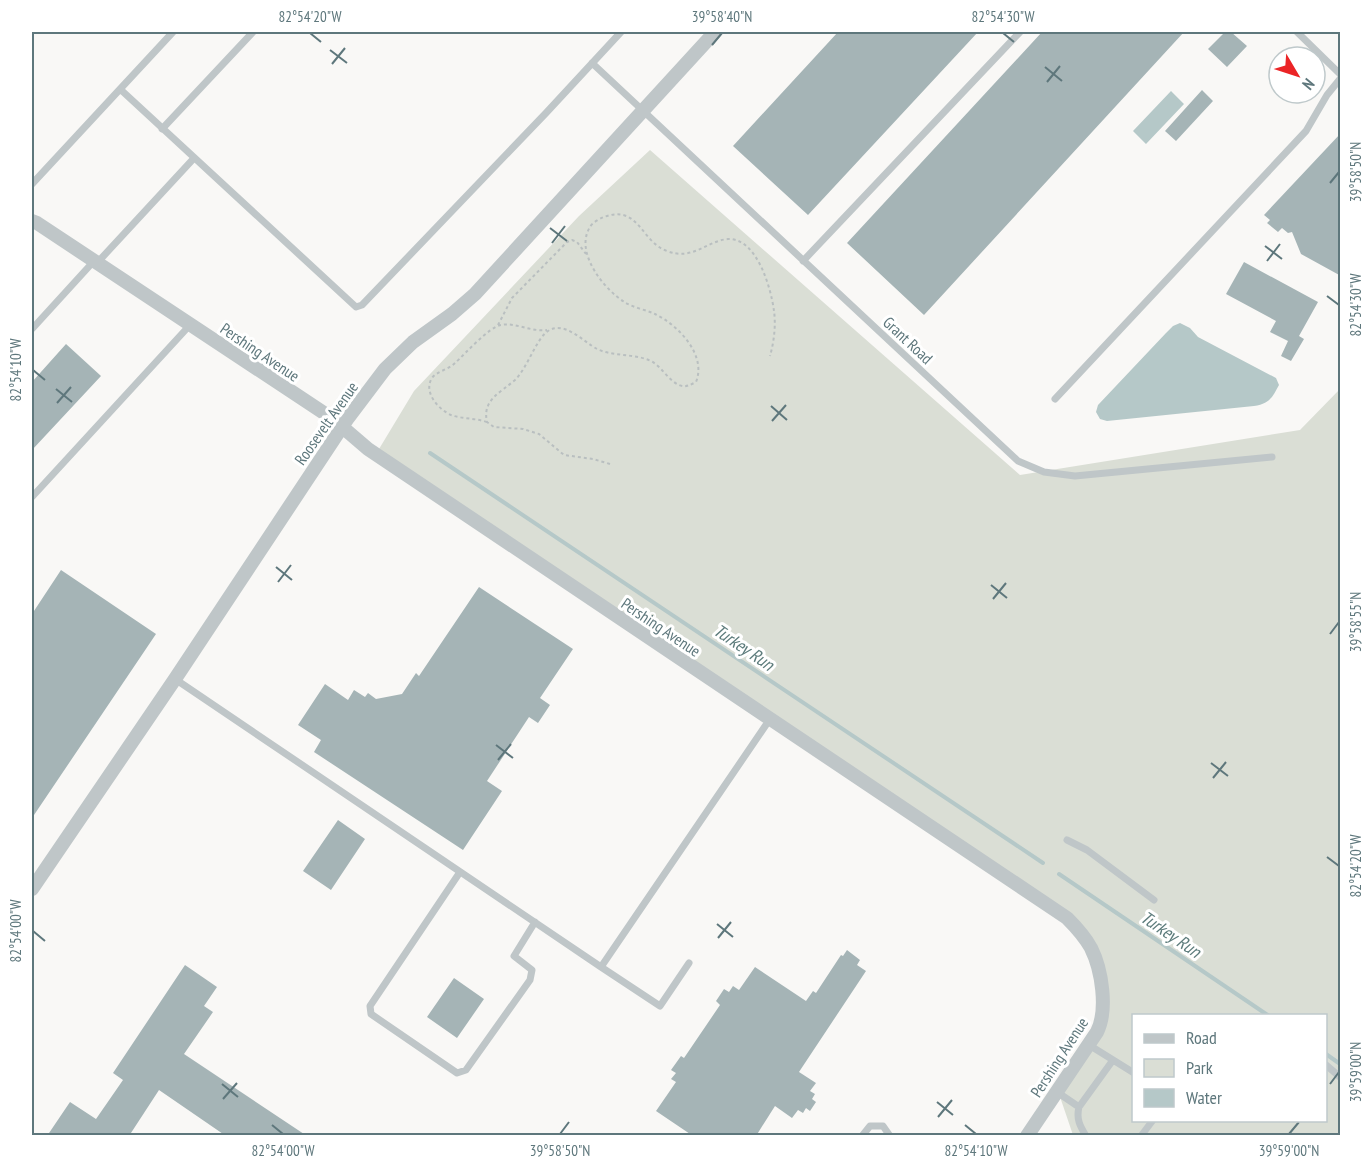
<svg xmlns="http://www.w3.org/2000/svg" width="1372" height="1167" font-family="'PT Sans Narrow',sans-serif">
  <rect width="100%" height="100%" fill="#f9f8f6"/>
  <path fill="#daded5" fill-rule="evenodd" d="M650 150 1020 475 1300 430 1340 389V1135H1073L1058 1091 1097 1032 1096 966 1076 928 376 454 414 391 579 216ZM1134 1016H1326V1120H1134Z"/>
  <path fill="#b5c8c8" d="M1171 91 1184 104 1146 144 1133 131Z
    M1180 323 1190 328 1198 337 1276 378 1279 385C1272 398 1269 404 1254 406L1107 421 1100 419 1096 412 1098 405 1166 333 1173 326Z"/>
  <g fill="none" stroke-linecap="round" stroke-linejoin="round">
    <path stroke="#b5c8c8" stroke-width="4" d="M430 453 1043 863
      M1059 874 1269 1016
      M1326 1054 1340 1064"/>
  </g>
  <path fill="#a5b4b6" d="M838 32H978L808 215 733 146Z
    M1042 32H1184L924 315 847 243Z
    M1225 32H1231L1247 46 1227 67 1208 49Z
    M1202 90 1213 101 1176 141 1165 131Z
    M1341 133V276L1301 254 1292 232 1288 233 1282 228 1278 232 1267 223 1270 220 1264 215Z
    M1244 262 1318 302 1299 336 1304 339 1291 361 1281 356 1288 341 1270 332 1276 321 1226 294Z
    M66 344 101 376 32 450V382Z
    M61 570 156 634 32 818V614Z
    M479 587 573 649 540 698 550 705 538 723 529 717 487 781 502 791 463 850 314 752 321 740 298 725 325 684 348 700 354 690 365 697 368 693 376 699 402 694 416 673 419 676Z
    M338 820 365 839 331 890 303 871Z
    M847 950 860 960 857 965 866 971 799 1072 816 1083 810 1091 815 1094 812 1099 816 1102 810 1111 806 1108 803 1113 798 1110 792 1118 775 1106 756 1136H693L656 1111 676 1082 671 1079 676 1073 671 1070 681 1056 684 1058 720 1005 716 1001 724 989 729 992 733 986 739 990 755 967 806 1001 813 991 816 993 841 955 843 956Z
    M185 965 217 987 204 1006 213 1012 184 1054 307 1136H226L159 1090 129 1136H47L70 1102 96 1119 123 1080 113 1073Z
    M454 978 484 999 457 1038 427 1017Z"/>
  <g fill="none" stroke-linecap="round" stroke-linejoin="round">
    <path stroke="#b9bfc0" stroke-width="2" stroke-dasharray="3 3" stroke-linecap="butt" d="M498 325 512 298 567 242 572 240 577 242 586 254
      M487 422C475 418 462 419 451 415 438 409 423 392 432 378 437 371 448 370 455 363 465 354 489 327 501 325 515 322 530 332 547 330
      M610 464 593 459 564 455 539 434 523 429 494 427 487 422C482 400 500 393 515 380 528 367 536 339 548 331 564 320 584 342 597 349 614 357 633 353 651 361 662 367 668 380 679 385 685 388 690 385 696 382 707 355 678 325 655 314 646 310 635 308 626 303 604 290 574 252 590 227 592 223 599 219 604 217 639 204 641 242 667 251 693 261 706 241 728 239 757 238 771 288 774 311 776 325 774 342 770 356"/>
    <path stroke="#bfc6c8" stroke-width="7" d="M1297 32 1340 74
      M592 63 1018 461 1044 472 1075 476 1272 457
      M120 89 356 307 362 305 546 113 621 32
      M162 129 253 32
      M32 184 173 32
      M803 261 1020 32
      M97 263 194 158
      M32 329 94 261
      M1055 399 1306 131 1327 95 1340 79
      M32 497 190 325
      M175 679 601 967 770 719
      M1067 840 1087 850 1154 900
      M460 872 370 1006 371 1014 457 1073 466 1070 530 980 532 970 514 956 535 922
      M601 967 660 1006 689 963
      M1089 1045 1134 1073
      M1326 1065 1340 1077
      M1057 1092 1079 1107 1113 1060
      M1079 1107C1076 1119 1080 1126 1086 1136
      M862 1136 870 1126H883L890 1136
      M1141 1136 1153 1120"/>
    <path stroke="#bfc6c8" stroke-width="14" d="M32 221 37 223 333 419 368 449 1067 918C1076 927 1085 937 1091 948 1102 970 1108 1010 1097 1032L1027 1136
      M32 889 175 679 348 418 385 369 413 342 452 314 475 294 715 32"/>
  </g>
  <path fill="none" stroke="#5e777c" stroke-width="2" d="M310 33 321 42M1003 33 1014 42M712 45 722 33M330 50 347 63M332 64 345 48M1045 67 1062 81M1047 82 1060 66M1330 183 1339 172M550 228 567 241M552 243 565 226M1265 246 1282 259M1267 261 1280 244M1327 296 1339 305M33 370 45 380M56 389 72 402M57 403 71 387M771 406 787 420M772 421 786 405M276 567 292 580M278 582 291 565M991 585 1007 598M993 599 1006 583M1330 634 1339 622M496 745 513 758M498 760 511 744M1211 763 1228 776M1213 778 1226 762M1327 857 1339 866M717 924 733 937M33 931 45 941M718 938 731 922M222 1084 238 1097M1330 1084 1339 1072M223 1099 237 1083M937 1102 953 1115M938 1117 952 1100M272 1125 283 1134M965 1125 976 1134M560 1134 569 1122M1289 1134 1299 1122"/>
  <g text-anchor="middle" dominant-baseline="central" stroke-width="6" stroke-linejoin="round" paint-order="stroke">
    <g font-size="16" fill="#5e777c" stroke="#fff">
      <text transform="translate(908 340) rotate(43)">Grant Road</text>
      <text transform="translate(260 352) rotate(34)">Pershing Avenue</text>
      <text transform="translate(326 423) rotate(-55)">Roosevelt Avenue</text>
      <text transform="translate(661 627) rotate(34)">Pershing Avenue</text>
      <text transform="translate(1059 1057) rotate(-57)">Pershing Avenue</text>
    </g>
    <g font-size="18" font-style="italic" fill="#5d7c7c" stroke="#fff">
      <text transform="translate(744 647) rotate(34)">Turkey Run</text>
      <text transform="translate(1171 934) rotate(34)">Turkey Run</text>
    </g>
  </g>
  <rect width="1372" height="1167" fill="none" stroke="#ffffff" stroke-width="66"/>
  <rect x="1132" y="1014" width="195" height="108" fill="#ffffff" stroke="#bfc9cb" stroke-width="1.5"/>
  <rect x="1144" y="1034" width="30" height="9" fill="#bfc6c8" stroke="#bfc9cb" stroke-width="1.5"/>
  <text x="1186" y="1044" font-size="18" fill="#5e777c">Road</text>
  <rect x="1144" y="1059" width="30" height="18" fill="#daded5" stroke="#bfc9cb" stroke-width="1.5"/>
  <text x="1186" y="1074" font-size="18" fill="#5e777c">Park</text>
  <rect x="1144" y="1089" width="30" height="18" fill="#b5c8c8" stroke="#bfc9cb" stroke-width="1.5"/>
  <text x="1186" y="1104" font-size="18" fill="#5e777c">Water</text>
  <g transform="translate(1297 75) rotate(129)"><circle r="28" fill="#ffffff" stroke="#bfc9cb" stroke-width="1.5"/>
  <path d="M0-4.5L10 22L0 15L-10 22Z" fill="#eb2426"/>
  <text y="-9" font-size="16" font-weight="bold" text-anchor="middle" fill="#5e777c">N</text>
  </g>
  <rect x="33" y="33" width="1306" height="1101" fill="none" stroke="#5e777c" stroke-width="2"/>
  <g font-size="15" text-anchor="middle" fill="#5e777c">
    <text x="310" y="22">82°54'20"W</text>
    <text x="722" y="22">39°58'40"N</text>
    <text x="1003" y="22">82°54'30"W</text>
    <text transform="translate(1356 172) rotate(-90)" y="5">39°58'50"N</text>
    <text transform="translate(1356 305) rotate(-90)" y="5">82°54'30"W</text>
    <text transform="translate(16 370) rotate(-90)" y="5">82°54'10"W</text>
    <text transform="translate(1356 622) rotate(-90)" y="5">39°58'55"N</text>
    <text transform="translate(1356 866) rotate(-90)" y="5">82°54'20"W</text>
    <text transform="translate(16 931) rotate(-90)" y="5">82°54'00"W</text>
    <text transform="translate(1356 1072) rotate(-90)" y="5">39°59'00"N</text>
    <text x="283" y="1156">82°54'00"W</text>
    <text x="560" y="1156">39°58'50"N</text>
    <text x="976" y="1156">82°54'10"W</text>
    <text x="1289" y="1156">39°59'00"N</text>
  </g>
</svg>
